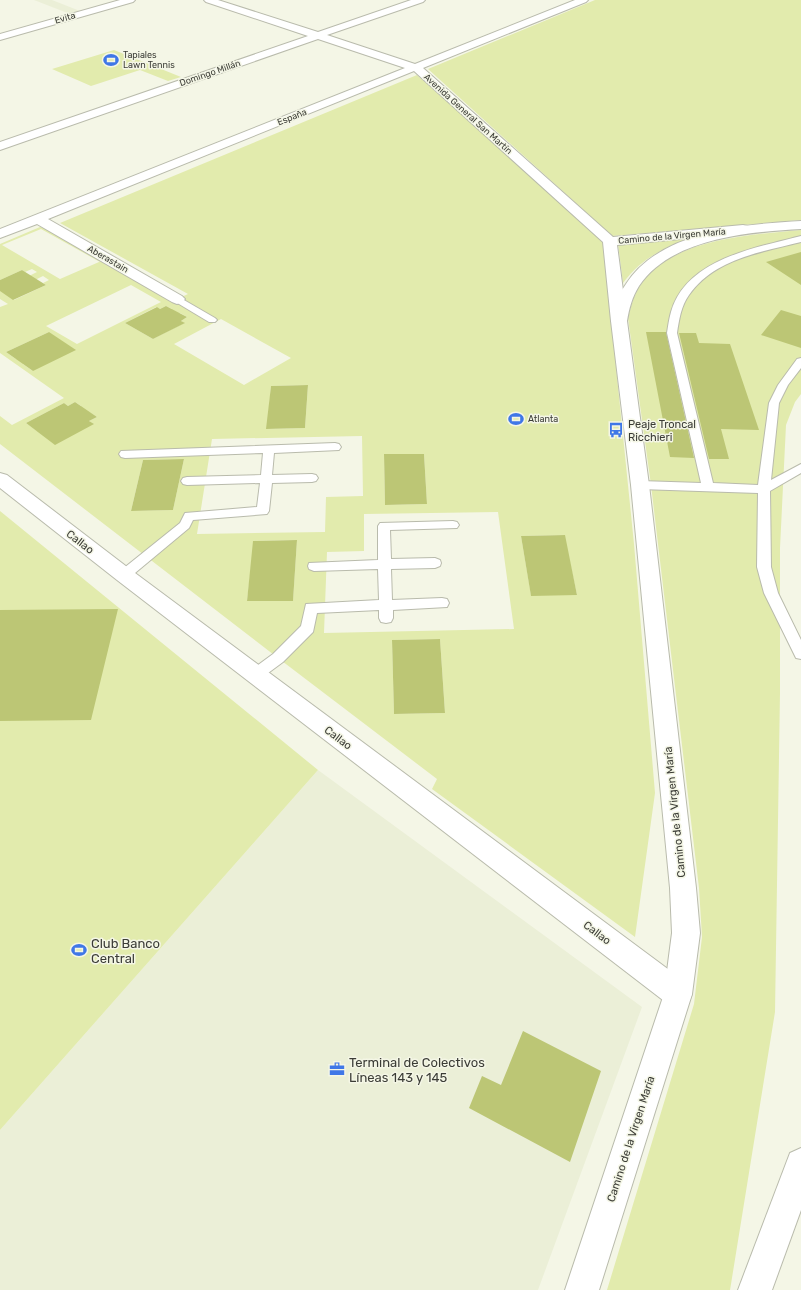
<svg xmlns="http://www.w3.org/2000/svg" width="801" height="1290" font-family="Rubik,sans-serif">
  <rect width="100%" height="100%" fill="#f4f6e6"/>
  <path fill="#ebefd7" d="M34 0H52L80 11 70 14Z
    M318 770 642 1007 538 1290H0V1130Z"/>
  <path fill="#e2ebad" fill-rule="evenodd" d="M595 0H801V220L612 236 428 69Z
    M114 50 181 77 168 81 140 70 91 86 52 69Z
    M417 75 603 239 634 544 655 793 635 937 432 789 437 779 278 658 0 444V416L12 425 64 398 0 353V307L8 304 0 299V289L14 300 46 285 43 283 49 280 43 276 35 280 29 276 37 272 32 269 25 272 22 270 0 280V244L40 227 45 228 173 301 188 294 60 223ZM41 229 100 262H99L60 279 2 245ZM131 285 161 302 77 344 46 326ZM166 306 172 309 165 313H180L187 317 181 321 184 323 153 339 125 323 156 307 160 309ZM221 319 291 358 244 385 174 344ZM49 332 33 371 23 364V356L16 359 6 352ZM308 385 305 428 267 429 271 386ZM75 402 81 406 72 411 89 412 97 417 89 421 93 424 44 427 37 431 26 423 64 403 68 406ZM362 436 363 496 326 497 325 532 197 534 212 439ZM424 454 427 504 385 505 384 455ZM184 459 173 510 131 511 143 460ZM498 512 514 629 324 633 327 552 364 551V514ZM564 535 577 595H531L521 536ZM297 540 293 600 247 601 254 541ZM440 639 445 713 394 714 392 640Z
    M801 230V394L795 402 786 425 780 548V693L775 1012 731 1284 730 1290H607L694 1004 702 937 699 888 651 485 628 318C631 307 633 297 639 287 669 238 751 235 801 230Z
    M686 239C659 251 641 259 623 283L618 244Z
    M0 511 318 770 0 1130Z"/>
  <path fill="#bcc675" d="M801 252V285L766 262Z
    M22 270 46 285 13 300 0 291V280Z
    M166 306 187 317 181 321 185 323 153 339 125 323 157 307 160 309Z
    M781 310 801 316V348L761 335Z
    M49 332 76 350 33 371 6 352Z
    M646 332H666L694 458 670 457Z
    M679 333H696L699 343 730 344 759 430 721 429 729 459H709Z
    M308 385 305 428 266 429 271 386Z
    M75 402 97 417 89 421 94 424 55 445 26 423 64 403 68 406Z
    M384 454H424L427 504 385 505Z
    M184 459 173 510 131 511 143 460Z
    M565 535 577 595 531 596 521 536Z
    M297 540 293 601H247L253 541Z
    M118 609 91 720 0 721V610Z
    M440 639 445 713 394 714 392 640Z
    M523 1031 601 1071 570 1162 469 1108 482 1076 501 1085Z"/>
  <g fill="none" stroke-linecap="round" stroke-linejoin="round">
    <g stroke="#b9bbac" stroke-width="2">
      <path id="service" d="M801 236V242C761 252 714 259 689 295 681 306 679 320 677 333L713 483 758 485 769 403 778 385 797 359 801 358V368L788 385 779 403 771 480 801 464V473L770 491 771 567 778 593 801 640V659L796 658 764 593 757 567 758 493 640 489 636 488 634 485 636 482 640 481 701 483 667 333C668 326 669 319 671 312 686 259 755 248 801 236Z
        M177 296 215 318 217 320 215 322H209L174 301 172 299Z
        M335 443 339 444 341 447 339 450 274 453 272 475 312 474 316 475 318 478 316 481 312 482 272 483 269 511 267 514 193 520 189 528 129 578 124 580 119 578 117 575 119 572 180 523 185 513 257 507 260 483 187 485 183 484 181 481 183 478 187 477 261 475 263 453 125 458 121 457 119 454 121 451Z
        M453 521 457 522 459 525 457 528 390 530 391 559 435 558 440 560 441 563 440 566 435 568 391 569 392 600 442 598 447 599 449 603 447 607 393 610V618L391 622 386 623 381 622 379 618V610L317 613 313 632 283 662 260 679 255 681 250 679 248 675 250 671 273 654 301 626 306 604 379 600 378 569 314 571 309 569 308 566 309 563 378 560V526L380 523Z"/>
    </g>
    <g stroke="#b9bbac" stroke-width="2">
      <path id="minor" d="M120 0H135L133 2 0 40V34Z
        M204 0H218L318 32 411 0H425L423 2 327 35 415 64 575 0H588L586 2 423 68 613 237 743 225 748 226 750 229 748 232 743 233 617 245 627 321 624 324 619 326 614 324 611 321 603 242 414 71 48 219 182 296 185 299 182 302 177 304 172 302 37 224 0 238V229L405 68 318 39 0 150V142L308 36 206 2Z
        M0 473 7 475 131 570 688 984 692 994 688 1004 678 1008 668 1004 117 580 0 488Z"/>
    </g>
    <g stroke="#b9bbac" stroke-width="2">
      <path id="tertiary" d="M801 221V229C749 232 671 238 639 286 632 297 629 309 627 321L649 485 696 888 700 933 692 994 599 1290H565L664 994 672 933 670 888 631 485 611 321C614 308 618 295 626 284 660 231 744 224 801 221Z"/>
    </g>
    <g stroke="#b9bbac" stroke-width="2">
      <path id="motorway" d="M801 1148V1210L772 1290H738L790 1153Z"/>
    </g>
    <use href="#service" fill="#fff" fill-rule="evenodd"/>
    <use href="#minor" fill="#fff" fill-rule="evenodd"/>
    <use href="#tertiary" fill="#fff" fill-rule="evenodd"/>
    <use href="#motorway" fill="#fff" fill-rule="evenodd"/>
  </g>
  <defs>
    <g id="stadium-bare" transform="scale(1.2)"><path d="M0-5a6.5 5 0 1 0 0 10a6.5 5 0 1 0 0-10ZM-3.5-1.8h7v3.6h-7Z" fill="#3f77e7" stroke="#f4f6e6" stroke-width="2.5" paint-order="stroke"/></g>
    <g id="bus-bare" transform="scale(1.2)"><path d="M-5-6H5V4H4V6H2V4H-2V6H-4V4H-5ZM-3.5-4V0h7V-4ZM-3.5 1.2v1.5H-2V1.2ZM2 1.2v1.5H3.5V1.2Z" fill="#3f77e7" stroke="#f4f6e6" stroke-width="2.5" paint-order="stroke"/></g>
    <g id="office-bare" transform="scale(1.2)"><path d="M-6-3h4V-5.5h4V-3h4V5H-6ZM-1-4.5V-3h2v-1.5ZM-6 0V1H6V0Z" fill="#3f77e7" stroke="#f4f6e6" stroke-width="2.5" paint-order="stroke"/></g>
  </defs>
  <g fill-rule="evenodd">
    <use href="#stadium-bare" x="111" y="60"/>
    <use href="#stadium-bare" x="516" y="419"/>
    <use href="#bus-bare" x="616" y="430"/>
    <use href="#stadium-bare" x="79" y="950"/>
    <use href="#office-bare" x="337" y="1069"/>
  </g>
  <g text-anchor="middle" dominant-baseline="central" stroke-width="3" stroke-linejoin="round" paint-order="stroke">
    <g font-size="9" fill="#3b3c36" stroke="#f4f6e6">
      <text transform="translate(65 18) rotate(-16)">Evita</text>
      <text transform="translate(210 73) rotate(-19)">Domingo Millán</text>
      <text transform="translate(468 114) rotate(42)">Avenida General San Martín</text>
      <text transform="translate(292 117) rotate(-22)">España</text>
      <text transform="translate(672 236) rotate(-5)">Camino de la Virgen María</text>
      <text transform="translate(108 259) rotate(30)">Aberastain</text>
    </g>
    <g font-size="9" fill="#3b3c36" stroke="#f4f6e6" text-anchor="start">
      <text x="123" y="55">Tapiales<tspan x="123" dy="10">Lawn Tennis</tspan></text>
      <text x="528" y="419">Atlanta</text>
    </g>
    <g font-size="11" fill="#3b3c36" stroke="#f4f6e6" text-anchor="start">
      <text x="628" y="424">Peaje Troncal<tspan x="628" dy="13">Ricchieri</tspan></text>
    </g>
    <g font-size="11" fill="#3b3c36" stroke="#f4f6e6">
      <text transform="translate(80 542) rotate(38)">Callao</text>
      <text transform="translate(338 738) rotate(37)">Callao</text>
      <text transform="translate(675 812) rotate(-96)">Camino de la Virgen María</text>
      <text transform="translate(597 933) rotate(37)">Callao</text>
      <text transform="translate(631 1139) rotate(-72)">Camino de la Virgen María</text>
    </g>
    <g font-size="13" fill="#3b3c36" stroke="#f4f6e6" text-anchor="start">
      <text x="91" y="943">Club Banco<tspan x="91" dy="15">Central</tspan></text>
      <text x="349" y="1062">Terminal de Colectivos<tspan x="349" dy="15">Líneas 143 y 145</tspan></text>
    </g>
  </g>
</svg>
